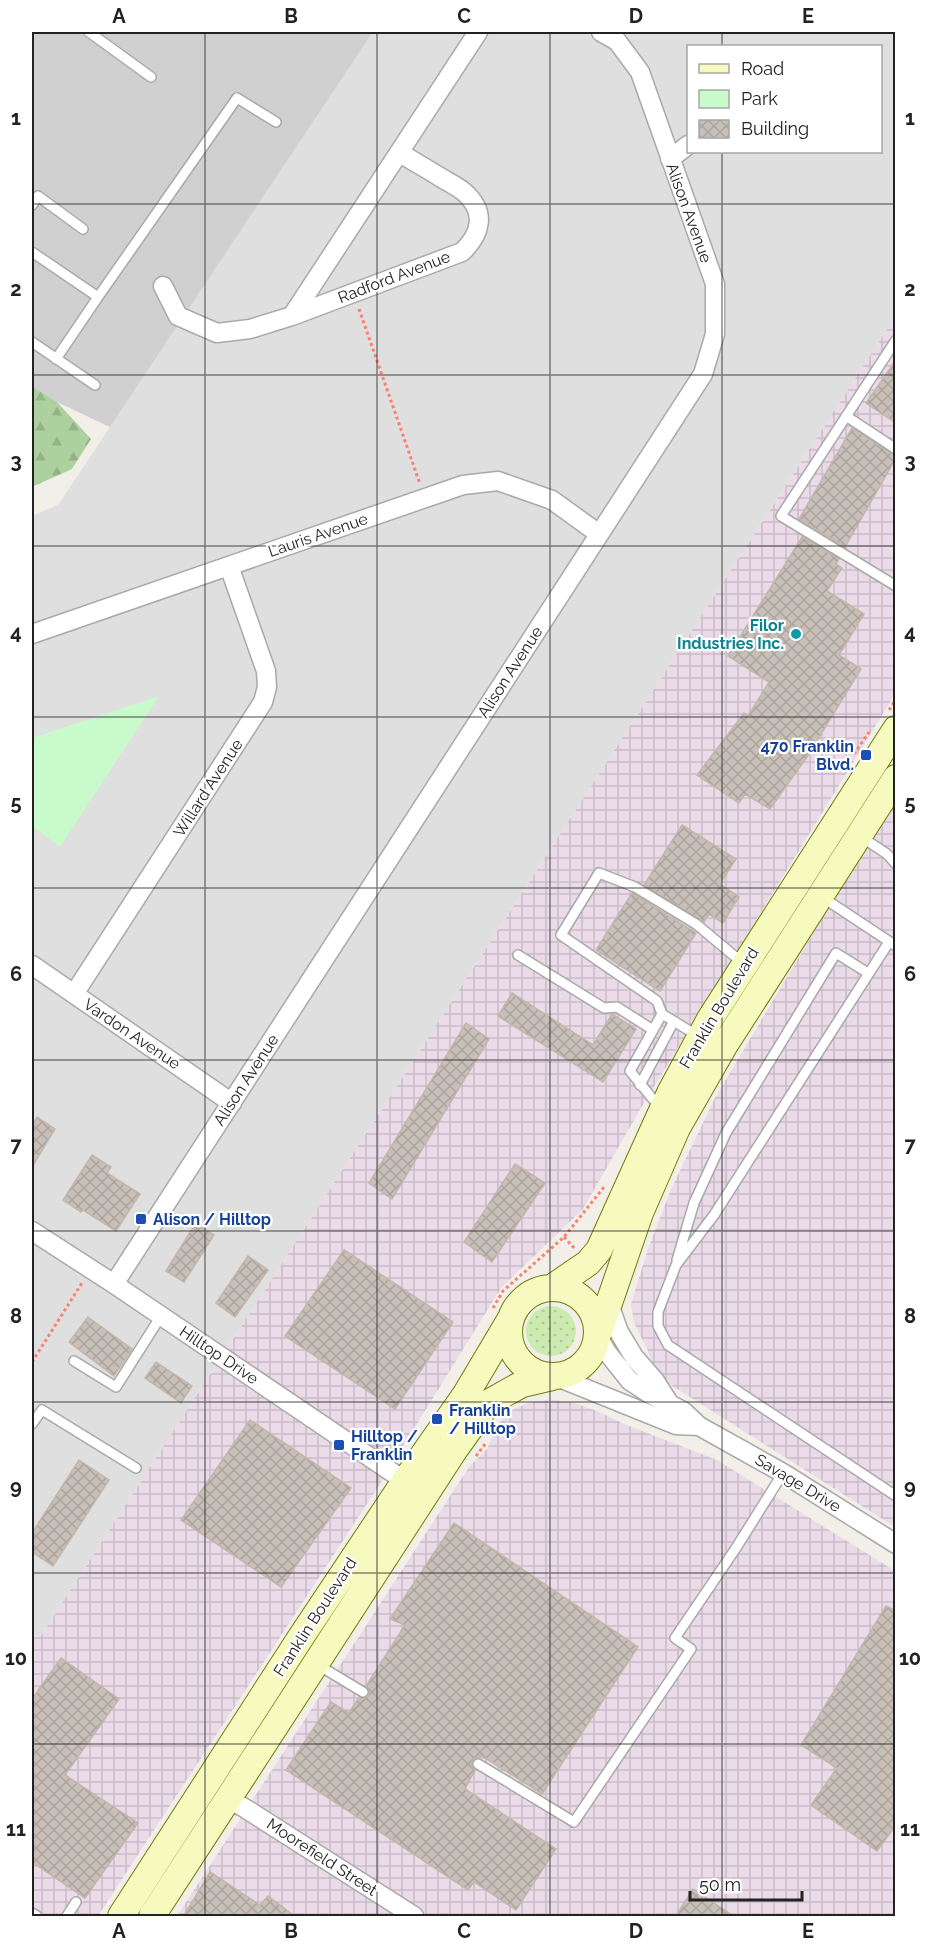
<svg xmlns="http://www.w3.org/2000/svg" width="927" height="1948" font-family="Raleway,sans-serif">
  <defs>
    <pattern id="industrial-grid" width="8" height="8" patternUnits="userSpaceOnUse" patternTransform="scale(1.5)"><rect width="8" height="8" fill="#ebdbe8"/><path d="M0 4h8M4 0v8" fill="none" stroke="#c9bcc7"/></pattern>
    <pattern id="grass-dots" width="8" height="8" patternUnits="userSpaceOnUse" patternTransform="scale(1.5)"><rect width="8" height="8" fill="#cdebb0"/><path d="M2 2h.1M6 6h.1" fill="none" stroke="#b0c997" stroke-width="1.8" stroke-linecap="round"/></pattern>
    <pattern id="forest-firs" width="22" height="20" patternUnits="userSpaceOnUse" patternTransform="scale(1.5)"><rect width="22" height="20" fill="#add19e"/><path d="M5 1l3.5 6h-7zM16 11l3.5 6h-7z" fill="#95b388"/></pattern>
    <pattern id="building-cross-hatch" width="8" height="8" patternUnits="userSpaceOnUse" patternTransform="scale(1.5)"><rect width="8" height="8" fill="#c7bfb8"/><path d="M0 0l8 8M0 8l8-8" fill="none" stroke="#aba49e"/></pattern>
  </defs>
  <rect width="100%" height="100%" fill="#f2efe9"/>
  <path fill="#e0dfdf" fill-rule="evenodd" d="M373 32H895V317L40 1637 32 1632V516L58 505ZM688 46H880V152H688Z"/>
  <path fill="url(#industrial-grid)" d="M895 317V694L641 1108 583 1209 501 1288 378 1487 98 1916H32V1632L40 1637Z
    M895 796V1527L663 1380 652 1365 648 1351 634 1323 631 1304 648 1249 672 1187 715 1098Z
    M553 1400 571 1402 597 1411 624 1424 717 1460 895 1571V1916H177L469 1467 487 1449 498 1424 505 1416 514 1409 531 1402Z"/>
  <path fill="#d0d0d0" d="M32 32H373L110 427 57 402 32 386Z"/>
  <path fill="url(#grass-dots)" d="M526 1331a25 25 0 1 1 50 0a25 25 0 1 1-50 0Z"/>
  <path fill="url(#forest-firs)" d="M32 386 57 402 91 439 72 469 32 487Z"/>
  <path fill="#c8facc" d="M159 696 60 847 32 826V738Z"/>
  <path fill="url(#building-cross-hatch)" stroke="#c4b6ab" stroke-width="1.5" d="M896 360V423L866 403Z
    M852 428 896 456V458L845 547 799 519Z
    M802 537 839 559 836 564 842 568 827 591 864 614 839 655 861 669 807 757 770 809 745 794 739 803 697 775 744 713 748 716 769 682 728 656Z
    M682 825 736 859 720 884 739 897 723 923 709 914 704 922 644 885Z
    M632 893 696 933 660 991 596 950Z
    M512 993 593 1045 612 1014 636 1029 603 1082 498 1016Z
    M466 1023 489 1039 392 1199 369 1183Z
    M37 1117 55 1129 32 1167V1126Z
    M92 1155 111 1167 107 1173 140 1194 116 1231 83 1210 81 1212 63 1200Z
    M515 1164 545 1183 492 1262 464 1242Z
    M195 1224 214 1235 184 1282 166 1271Z
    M344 1250 453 1322 395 1409 285 1336Z
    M248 1256 268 1270 235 1317 216 1303Z
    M88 1317 132 1349 114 1376 69 1342Z
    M156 1362 192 1386 181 1403 145 1378Z
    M250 1420 351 1488 281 1587 181 1520Z
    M79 1460 109 1480 53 1566 32 1552V1533Z
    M454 1523 638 1647 542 1794 482 1756 475 1758 472 1761V1767L475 1770 465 1789 556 1849 516 1910 474 1882 468 1890 286 1770 331 1702 349 1713 359 1697 363 1699 368 1696 370 1692 366 1686 405 1625 390 1619Z
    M886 1606 896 1611V1825L877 1851 811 1805 837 1768 801 1745Z
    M61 1658 119 1699 65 1775 138 1823 85 1898 32 1862V1699Z
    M210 1872 260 1905 268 1896 296 1917H183Z
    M693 1889 735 1917H675Z"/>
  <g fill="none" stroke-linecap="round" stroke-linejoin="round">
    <g stroke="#a9a9a9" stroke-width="12">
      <path id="service" d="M89 32 151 77
        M32 205 38 196 83 229
        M32 252 98 297 237 98 276 122
        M896 340 781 516 896 586
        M32 342 95 385
        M56 359 98 297
        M846 416 896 449
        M860 836 887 854 896 864
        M822 897 896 946
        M889 942 714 1215 676 1265 658 1312V1326L668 1345 896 1496
        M518 955 604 1008 617 1007 653 1030
        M662 1014 657 1001 561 935 599 873 635 887 696 924 744 964
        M640 1085 674 1021
        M661 1109 630 1071 662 1014 698 1036
        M677 1260 694 1203 726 1133 836 953 868 973
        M74 1361 116 1387 161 1316
        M32 1424 42 1410 136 1468
        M318 1665 363 1692
        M478 1764 574 1822 691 1649 675 1638 736 1548 783 1473
        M32 1913 37 1916
        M67 1916 76 1902"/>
    </g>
    <g stroke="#a9a9a9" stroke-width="21">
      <path id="minor" d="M670 159 688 145
        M163 286 178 316 217 333 250 329 292 316 462 252C481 234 487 212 464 192 457 186 448 182 440 177 427 169 413 161 400 153
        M292 316 478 32
        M32 634 463 485 498 481 552 500 599 534
        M32 965 232 1103
        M74 994 263 702 267 687 266 671 229 566
        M32 1231 114 1284 405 1481
        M114 1284 703 374 715 334V284L640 72 617 41 601 32
        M609 1304 619 1332 634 1357 655 1381 669 1403
        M598 1336 606 1351 630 1381 650 1394 683 1411 699 1426 783 1473 896 1544
        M557 1377 676 1425 699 1426
        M229 1800 243 1807 414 1916"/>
    </g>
    <g stroke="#707d05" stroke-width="28">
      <path id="secondary" d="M553 1287 588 1263 599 1250 670 1093 710 1019 896 729
        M509 1332a44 44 0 1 1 88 0a44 44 0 1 1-88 0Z
        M599 1332 640 1213 677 1128 724 1046 896 778
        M121 1916 301 1637 405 1481 466 1394 510 1320
        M152 1916 455 1449 488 1403 522 1384 552 1377"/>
    </g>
    <path stroke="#fa8072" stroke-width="3" stroke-dasharray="3 3" stroke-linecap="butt" d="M359 309 420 484
      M889 710 896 699
      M854 754 869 732
      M564 1237 575 1249
      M493 1308 503 1291 564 1237 604 1187
      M32 1362 82 1283
      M476 1456 486 1443"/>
    <use href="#service" stroke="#fff" stroke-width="9"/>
    <use href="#minor" stroke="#fff" stroke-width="18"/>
    <use href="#secondary" stroke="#f7fabf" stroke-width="26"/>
  </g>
  <path fill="none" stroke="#222" stroke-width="1.5" stroke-opacity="0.55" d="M205 32V1916M377 32V1916M550 32V1916M722 32V46M722 152V1916M32 204H896M32 375H896M32 546H896M32 717H896M32 888H896M32 1060H896M32 1231H896M32 1402H896M32 1573H896M32 1744H896"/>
  <circle fill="#0f9aa8" stroke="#fff" stroke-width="2" cx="796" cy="634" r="6"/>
  <g fill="#1a4fb4" stroke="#fff" stroke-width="2">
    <rect x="860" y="749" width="12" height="12" rx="3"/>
    <rect x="135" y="1213" width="12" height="12" rx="3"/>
    <rect x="431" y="1413" width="12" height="12" rx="3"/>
    <rect x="333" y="1439" width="12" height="12" rx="3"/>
  </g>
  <g text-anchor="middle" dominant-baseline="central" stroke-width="4.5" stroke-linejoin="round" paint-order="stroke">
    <g font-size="16" fill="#222" stroke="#fff">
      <text transform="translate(689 213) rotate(70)">Alison Avenue</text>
      <text transform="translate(394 277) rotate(-21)">Radford Avenue</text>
      <text transform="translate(318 535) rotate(-19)">Lauris Avenue</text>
      <text transform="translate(510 672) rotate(-57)">Alison Avenue</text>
      <text transform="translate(208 788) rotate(-57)">Willard Avenue</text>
      <text transform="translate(719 1008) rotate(-59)">Franklin Boulevard</text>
      <text transform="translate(132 1034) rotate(34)">Vardon Avenue</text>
      <text transform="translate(246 1080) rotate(-57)">Alison Avenue</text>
      <text transform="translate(219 1355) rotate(34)">Hilltop Drive</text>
      <text transform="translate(798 1483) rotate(31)">Savage Drive</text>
      <text transform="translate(315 1617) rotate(-57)">Franklin Boulevard</text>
      <text transform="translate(322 1857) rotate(33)">Moorefield Street</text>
    </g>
    <g font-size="16" font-weight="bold" fill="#0d838f" stroke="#fff" text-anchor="end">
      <text x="784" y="625">Filor<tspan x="784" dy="18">Industries Inc.</tspan></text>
    </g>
    <g font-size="16" font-weight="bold" fill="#164399" stroke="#fff" text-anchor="start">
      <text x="854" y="746" text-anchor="end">470 Franklin<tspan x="854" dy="18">Blvd.</tspan></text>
      <text x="153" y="1219">Alison / Hilltop</text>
      <text x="449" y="1410">Franklin<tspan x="449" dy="18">/ Hilltop</tspan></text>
      <text x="351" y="1436">Hilltop /<tspan x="351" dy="18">Franklin</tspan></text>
    </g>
  </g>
  <rect width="927" height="1948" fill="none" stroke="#ffffff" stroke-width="66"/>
  <rect x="687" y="45" width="195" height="108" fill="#ffffff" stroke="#a7a7a7" stroke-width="1.5"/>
  <rect x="699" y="64" width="30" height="9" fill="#f7fabf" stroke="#a7a7a7" stroke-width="1.5"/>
  <text x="741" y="75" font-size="18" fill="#222222">Road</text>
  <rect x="699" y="90" width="30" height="18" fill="#c8facc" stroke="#a7a7a7" stroke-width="1.5"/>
  <text x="741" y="105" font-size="18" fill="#222222">Park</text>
  <rect x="699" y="120" width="30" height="18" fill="url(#building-cross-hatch)" stroke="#a7a7a7" stroke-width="1.5"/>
  <text x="741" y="135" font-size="18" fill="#222222">Building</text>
  <path d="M690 1891v9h112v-9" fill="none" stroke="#222222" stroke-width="3"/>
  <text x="699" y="1891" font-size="18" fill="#222222" stroke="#ffffff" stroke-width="4.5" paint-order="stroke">50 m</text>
  <rect x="33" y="33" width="861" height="1882" fill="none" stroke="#222" stroke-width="2"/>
  <g font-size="20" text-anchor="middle" font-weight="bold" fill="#222">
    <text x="119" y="23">A</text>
    <text x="291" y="23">B</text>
    <text x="464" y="23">C</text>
    <text x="636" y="23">D</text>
    <text x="808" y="23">E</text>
    <text x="16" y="125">1</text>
    <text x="910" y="125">1</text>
    <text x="16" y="296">2</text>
    <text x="910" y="296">2</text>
    <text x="16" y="468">3</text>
    <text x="910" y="468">3</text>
    <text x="16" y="639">4</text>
    <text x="910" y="639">4</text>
    <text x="16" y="810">5</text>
    <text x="910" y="810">5</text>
    <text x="16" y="981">6</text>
    <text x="910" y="981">6</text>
    <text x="16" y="1152">7</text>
    <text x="910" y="1152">7</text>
    <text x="16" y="1323">8</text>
    <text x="910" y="1323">8</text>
    <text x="16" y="1494">9</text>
    <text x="910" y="1494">9</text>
    <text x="16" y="1665">10</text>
    <text x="910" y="1665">10</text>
    <text x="16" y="1836">11</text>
    <text x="910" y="1836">11</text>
    <text x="119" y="1938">A</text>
    <text x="291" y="1938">B</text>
    <text x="464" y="1938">C</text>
    <text x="636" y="1938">D</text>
    <text x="808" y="1938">E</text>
  </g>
</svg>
